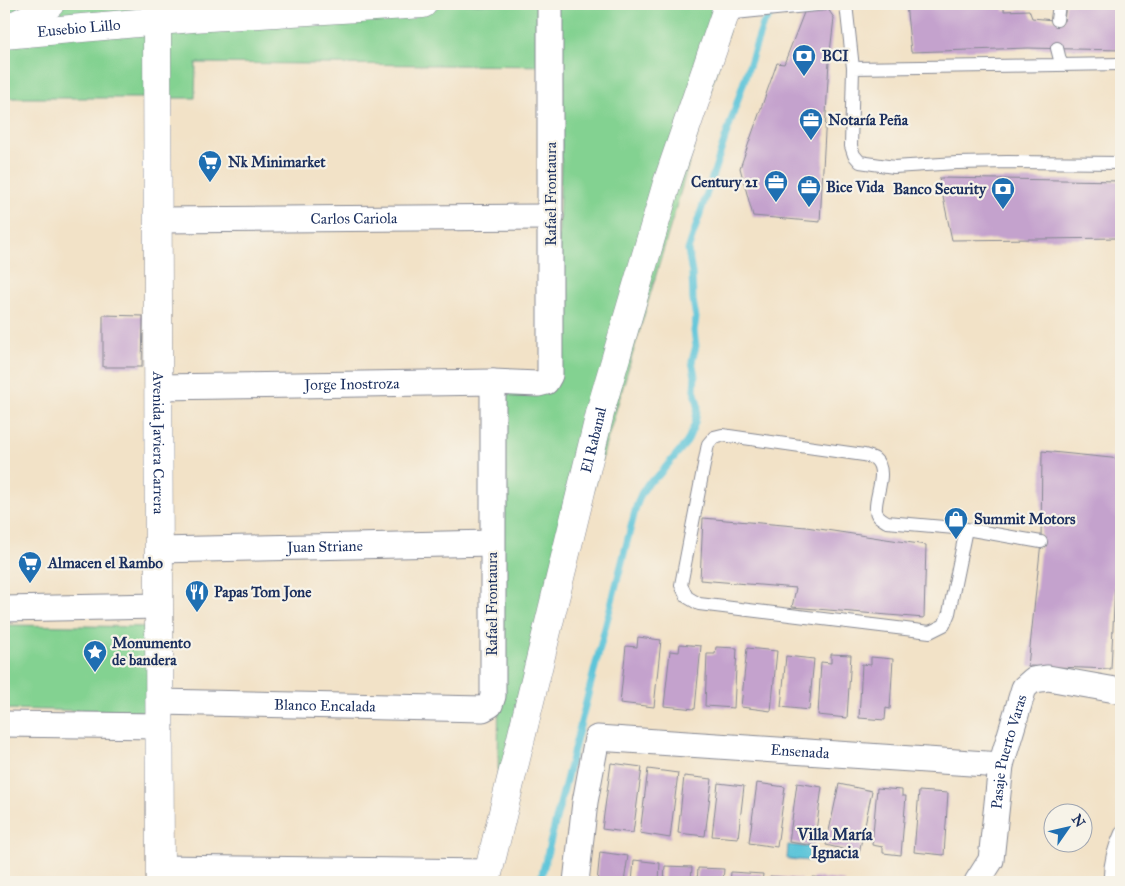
<svg xmlns="http://www.w3.org/2000/svg" width="1125" height="886" font-family="'IM FELL Great Primer',serif">
  <rect width="100%" height="100%" fill="#f7f3e8"/>
  <filter id="ink" filterUnits="userSpaceOnUse"><feTurbulence type="fractalNoise" baseFrequency=".02" numOctaves="2"/><feDisplacementMap in="SourceGraphic" scale="10" xChannelSelector="R" yChannelSelector="G"/><feConvolveMatrix kernelMatrix="1 2 1 2 8 2 1 2 1" color-interpolation-filters="sRGB"/></filter>
  <filter id="wash" filterUnits="userSpaceOnUse"><feTurbulence type="fractalNoise" baseFrequency=".0096" numOctaves="4" result="noise"/><feDisplacementMap in="SourceGraphic" scale="20" xChannelSelector="R" yChannelSelector="G"/><feGaussianBlur stdDeviation="1.12" result="paint"/><feColorMatrix in="noise" values="0 0 0 0 0 0 0 0 0 0 0 0 0 0 0 0 0 1.4 0 .05"/><feComposite in="paint" operator="in"/></filter>
  <g filter="url(#wash)">
    <rect width="100%" height="100%" fill="#f2e2c7"/>
    <path fill="#83d291" stroke="#4f8078" d="M4 4H736L498 810 500 387 554 386 564 66 196 63 195 98H4Z
      M4 625 157 627 154 712 4 709Z"/>
    <path fill="#5dc5d9" stroke="#3c7a9c" d="M788 845 810 847V861L787 859Z"/>
    <g fill="none" stroke-linecap="round" stroke-linejoin="round">
      <path stroke="#5dc5d9" stroke-width="7" d="M540 882 636 507 641 494 648 483 658 476 687 442 695 423 698 405 694 389 695 376 692 361 696 346 694 331 696 318 693 300 692 273 688 250 763 24 775 9"/>
    </g>
    <g id="blocks">
      <path fill="#c4a2cd" d="M906 4H1004V11L1029 10 1032 18 1064 21 1066 4H1121V50L1028 48 911 52Z
        M828 9 834 18 829 61 820 222 753 216 740 168 777 63 784 64 805 10Z
        M939 178 1121 181V238L952 240Z
        M103 315 143 316 142 367H103Z
        M1042 451 1121 459 1111 669 1028 666 1041 542Z
        M703 518 806 527 926 545 924 618 792 607 796 588 700 580Z
        M638 637 661 640 654 707 620 703 626 646 637 647Z
        M680 644 701 646 695 709 664 706 670 651 679 652Z
        M716 647 737 648 734 708 705 706 707 654H715Z
        M747 648 777 651 771 711 741 707Z
        M831 654 851 655 847 718 818 715 821 662 831 663Z
        M786 656 814 659 809 710 781 707Z
        M871 657 893 659 890 709 886 708 885 720 859 718 862 664 871 665Z
        M611 763 642 767 633 833 602 829Z
        M648 769 678 773 670 838 640 833Z
        M684 776 712 779 705 836 678 833Z
        M718 783 744 786 738 838 712 836Z
        M757 783 785 787 777 847 749 843Z
        M797 783 822 787 814 846 789 842Z
        M839 784 872 791 859 853 826 845Z
        M877 788 902 790V796H906L901 855 883 853V847L872 845Z
        M919 791 948 793 944 855 914 852Z
        M600 852 628 856 624 882H597Z
        M634 860 660 863 659 882H632Z
        M665 866 692 867 691 882H664Z
        M698 868 724 869 723 882H697Z
        M731 872 763 874 762 882H730Z
        M770 876 802 879V882H769Z
        M813 877 846 881V882H812Z"/>
    </g>
  </g>
  <g filter="url(#ink)">
    <use href="#blocks" fill-opacity="0" stroke="#868892" stroke-width="1"/>
    <g fill="none" stroke-linecap="round" stroke-linejoin="round">
      <g stroke="#868892" stroke-width="14">
        <path id="service" d="M846 4 853 68 851 146 854 155 860 162 894 167 957 163 1008 162 1121 163
          M725 14 827 4
          M1057 20 1059 4
          M1057 48 1061 64
          M853 68 1121 64
          M966 529 887 522C882 519 877 517 876 511 874 497 889 471 875 459 872 457 867 456 864 455L722 435 714 437 708 444 681 585 687 597 699 604 930 632 944 625 949 613 966 529 1041 542
          M1110 882C1109 866 1114 848 1121 833"/>
      </g>
      <g stroke="#868892" stroke-width="27">
        <g id="minor">
          <path id="s1" d="M158 220 551 217"/>
          <path id="s2" d="M158 387 493 382 538 384 546 382 550 375V4"/>
          <path id="s3" d="M159 550 492 543"/>
          <path d="M4 609 159 606"/>
          <path id="s4" d="M159 702 483 709 490 705 493 696V382"/>
          <path d="M4 724 159 726"/>
          <path d="M160 868 489 872"/>
          <path id="s5" d="M576 882 585 802 597 738 1001 765"/>
          <path id="s6" d="M977 882 991 860 1001 765 1024 688 1033 680 1048 678 1121 691"/>
        </g>
      </g>
      <g stroke="#868892" stroke-width="29">
        <g id="tertiary">
          <path d="M6 29 33 16 50 4"/>
          <path id="s7" d="M4 35 193 18 423 4"/>
          <path id="s8" d="M486 882 602 405 667 183 725 14 727 4"/>
        </g>
      </g>
      <g stroke="#868892" stroke-width="29">
        <g id="secondary">
          <path id="s9" d="M155 4 157 22 160 882"/>
        </g>
      </g>
      <use href="#service" stroke="#fff" stroke-width="12"/>
      <use href="#minor" stroke="#fff" stroke-width="25"/>
      <use href="#tertiary" stroke="#fff" stroke-width="28"/>
      <use href="#secondary" stroke="#fff" stroke-width="28"/>
    </g>
  </g>
  <defs>
    <g id="bank-pin" transform="scale(1.25)"><path d="M0 17L-7.5 6A9.5 9.5 0 1 1 7.5 6Z" fill="#1f6fb2" stroke="#f7f3e8"/><path d="M-6-4H6V4H-6ZM0-2.3a2.3 2.3 0 1 0 0 4.6a2.3 2.3 0 1 0 0-4.6Z" fill="#fff"/></g>
    <g id="office-pin" transform="scale(1.25)"><path d="M0 17L-7.5 6A9.5 9.5 0 1 1 7.5 6Z" fill="#1f6fb2" stroke="#f7f3e8"/><path d="M-6-3h4V-5.5h4V-3h4V5H-6ZM-1-4.5V-3h2v-1.5ZM-6 0V1H6V0Z" fill="#fff"/></g>
    <g id="supermarket-pin" transform="scale(1.25)"><path d="M0 17L-7.5 6A9.5 9.5 0 1 1 7.5 6Z" fill="#1f6fb2" stroke="#f7f3e8"/><path d="M-6-5.5h2.5l.6 2H6L4.5 2H-2.5L-4.4-4H-6ZM-1.5 3.2a1.3 1.3 0 1 0 .1 0ZM3 3.2a1.3 1.3 0 1 0 .1 0Z" fill="#fff"/></g>
    <g id="shop-pin" transform="scale(1.25)"><path d="M0 17L-7.5 6A9.5 9.5 0 1 1 7.5 6Z" fill="#1f6fb2" stroke="#f7f3e8"/><path d="M-5-2.5h2.3a2.7 3.5 0 0 1 5.4 0H5L5.5 6h-11ZM-1.5-2.5h3a1.5 2.3 0 0 0-3 0Z" fill="#fff"/></g>
    <g id="restaurant-pin" transform="scale(1.25)"><path d="M0 17L-7.5 6A9.5 9.5 0 1 1 7.5 6Z" fill="#1f6fb2" stroke="#f7f3e8"/><path d="M-5-6h1v4h1v-4h1v4h1v-4h1v5L-1.5 .5V6h-2V.5L-5-1ZM5-6V6H3V1.5H1.5Q1.5-4 5-6Z" fill="#fff"/></g>
    <g id="sight-pin" transform="scale(1.25)"><path d="M0 17L-7.5 6A9.5 9.5 0 1 1 7.5 6Z" fill="#1f6fb2" stroke="#f7f3e8"/><path d="M0-6L1.8-2.2L6-1.7L2.9 1.2L3.7 5.4L0 3.3L-3.7 5.4L-2.9 1.2L-6-1.7L-1.8-2.2Z" fill="#fff"/></g>
  </defs>
  <g fill-rule="evenodd">
    <use href="#bank-pin" x="804" y="56"/>
    <use href="#office-pin" x="811" y="120"/>
    <use href="#supermarket-pin" x="210" y="162"/>
    <use href="#office-pin" x="776" y="182"/>
    <use href="#office-pin" x="809" y="187"/>
    <use href="#bank-pin" x="1003" y="189"/>
    <use href="#shop-pin" x="956" y="519"/>
    <use href="#supermarket-pin" x="30" y="563"/>
    <use href="#restaurant-pin" x="197" y="592"/>
    <use href="#sight-pin" x="95" y="652"/>
  </g>
  <g text-anchor="middle" dominant-baseline="central" stroke-width="4.5" stroke-linejoin="round" paint-order="stroke">
    <g font-size="15" fill="#1b2f5e" stroke="#f7f3e8">
      <text stroke="none"><textPath href="#s7" startOffset="75">Eusebio Lillo</textPath></text>
      <text transform="translate(551 194) rotate(-90)">Rafael Frontaura</text>
      <text stroke="none"><textPath href="#s1" startOffset="196">Carlos Cariola</textPath></text>
      <text stroke="none"><textPath href="#s2" startOffset="194">Jorge Inostroza</textPath></text>
      <text stroke="none"><textPath href="#s8" startOffset="455">El Rabanal</textPath></text>
      <text stroke="none"><textPath href="#s9" startOffset="439">Avenida Javiera Carrera</textPath></text>
      <text stroke="none"><textPath href="#s3" startOffset="166">Juan Striane</textPath></text>
      <text transform="translate(492 604) rotate(-90)">Rafael Frontaura</text>
      <text stroke="none"><textPath href="#s4" startOffset="166">Blanco Encalada</textPath></text>
      <text stroke="none"><textPath href="#s5" startOffset="349">Ensenada</textPath></text>
      <text stroke="none"><textPath href="#s6" startOffset="136">Pasaje Puerto Varas</textPath></text>
    </g>
    <g font-size="15" font-weight="bold" fill="#1b2f5e" stroke="#f7f3e8" text-anchor="start">
      <text x="822" y="56">BCI</text>
      <text x="828" y="120">Notaría Peña</text>
      <text x="228" y="162">Nk Minimarket</text>
      <text x="758" y="182" text-anchor="end">Century 21</text>
      <text x="826" y="187">Bice Vida</text>
      <text x="986" y="189" text-anchor="end">Banco Security</text>
      <text x="974" y="519">Summit Motors</text>
      <text x="48" y="563">Almacen el Rambo</text>
      <text x="214" y="592">Papas Tom Jone</text>
      <text x="112" y="643">Monumento<tspan x="112" dy="17">de bandera</tspan></text>
    </g>
    <g font-size="16" font-weight="bold" fill="#1b2f5e" stroke="#f7f3e8">
      <text x="835" y="834">Villa María<tspan x="835" dy="18">Ignacia</tspan></text>
    </g>
  </g>
  <rect width="1125" height="886" fill="none" stroke="#f7f3e8" stroke-width="20"/>
  <g transform="translate(1068 828) rotate(56)"><circle r="24" fill="#f7f3e8" stroke="#9fa5b1"/>
  <path d="M0-4L9 19L0 12L-9 19Z" fill="#1f6fb2"/>
  <text y="-8" font-size="14" font-weight="bold" text-anchor="middle" fill="#1b2f5e">N</text>
  </g>
</svg>
